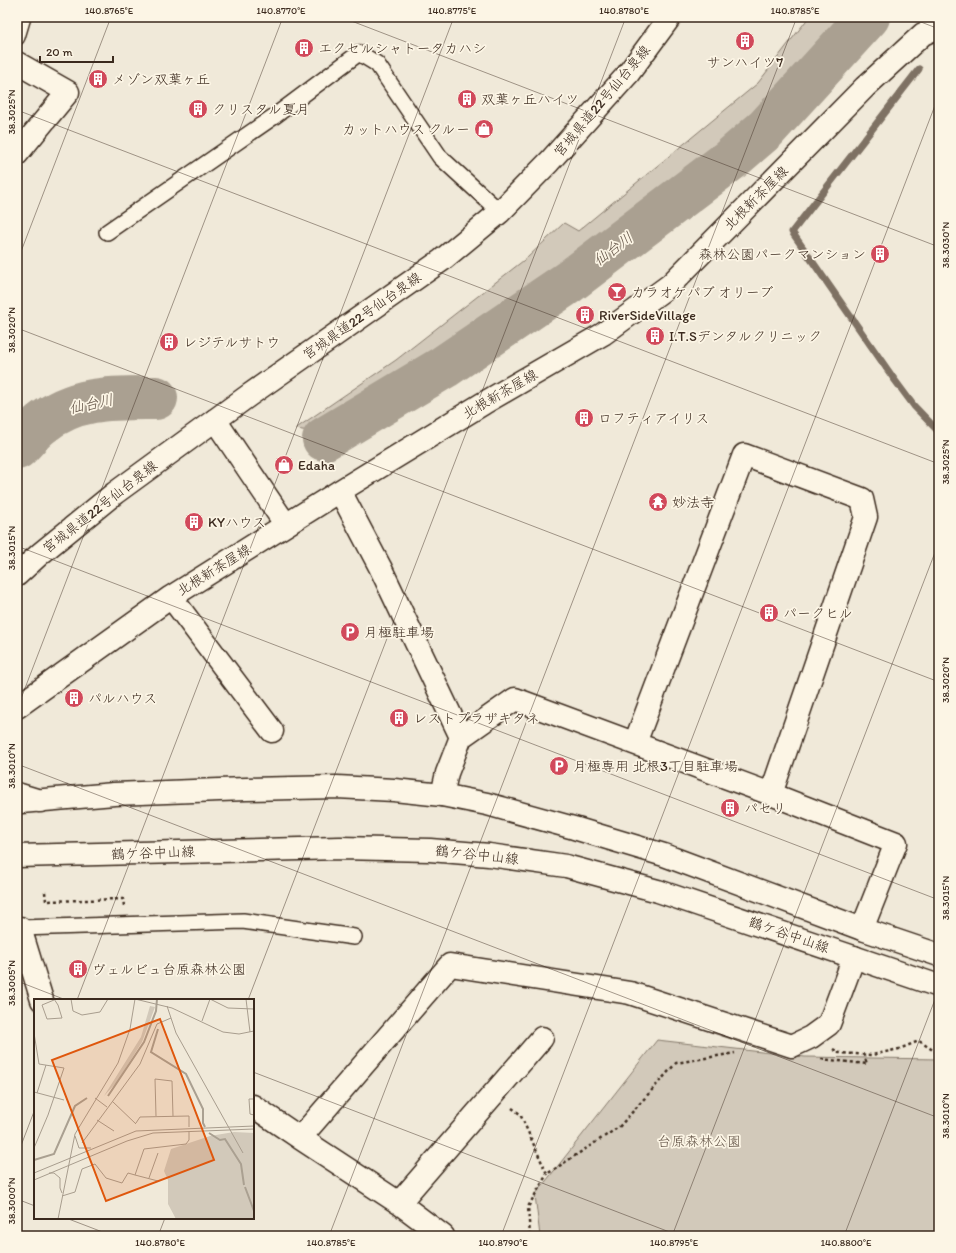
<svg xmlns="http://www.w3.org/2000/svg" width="956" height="1253" font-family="Itim,'Klee One',sans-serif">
  <rect width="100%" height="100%" fill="#f0e9d9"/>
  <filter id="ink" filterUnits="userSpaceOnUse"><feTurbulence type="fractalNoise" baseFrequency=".025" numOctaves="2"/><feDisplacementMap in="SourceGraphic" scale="8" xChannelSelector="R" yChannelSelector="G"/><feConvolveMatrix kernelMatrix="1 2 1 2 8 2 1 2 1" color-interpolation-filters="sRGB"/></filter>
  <g filter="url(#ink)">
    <path fill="#d2c9ba" stroke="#867a6c" d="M809 17H856L752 125 564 277 440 362 325 433 295 429 396 360 528 257 564 223 578 231 758 83Z
      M657 1040 805 1057 939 1059V1236H540L535 1195Z"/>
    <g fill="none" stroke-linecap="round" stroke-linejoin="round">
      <path stroke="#7e7163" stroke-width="7" d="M919 69 792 232 894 379 914 406 939 432"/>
      <path stroke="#aaa091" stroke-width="44" d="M324 439 444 367 569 282 730 160 766 129 868 17
        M17 448C25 440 32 431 41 424 75 396 115 398 156 398"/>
      <g stroke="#3b2a1e" stroke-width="18">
        <path id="lane" d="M17 37 23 17
          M107 232 276 115 359 53 377 64 440 157 500 212
          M20 928 243 921 354 937"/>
      </g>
      <g stroke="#3b2a1e" stroke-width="25">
        <path id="street" d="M17 63 68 92 17 154
          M215 420 286 525
          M340 491 380 567 461 737 447 773 442 795
          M171 597 272 731
          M17 707 171 597 340 491 484 403 603 334 670 285 865 87 923 34 939 27
          M461 737 515 699 771 794 896 843 862 929
          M635 743 744 455 862 499 866 517 771 794
          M17 928H20L42 1000
          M253 1106 300 1138 450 965 630 993 792 1046 811 1037 829 1024 854 957
          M300 1138 399 1203 443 1236
          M399 1203 542 1038"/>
      </g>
      <g stroke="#3b2a1e" stroke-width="25">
        <path id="secondary" d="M21 802 114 794 246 789 337 787 394 790 442 795 487 804 574 828 664 855 862 929 939 955
          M17 856 340 848 430 850 489 855 566 866 658 891 939 986"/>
      </g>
      <g stroke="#3b2a1e" stroke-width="25">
        <path id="primary" d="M17 575 40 554 115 493 248 396 442 260 500 212 549 162 628 74 670 17
          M17 794 40 801"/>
      </g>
      <path stroke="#3b2a1e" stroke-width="2.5" stroke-dasharray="3 3" stroke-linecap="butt" d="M45 892 46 901 123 899 124 906
        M833 1049 839 1053 872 1055 899 1049 919 1041 939 1054
        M821 1059 867 1064 864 1055
        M512 1108 520 1114 547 1174 619 1127 676 1063 735 1053
        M530 1236 528 1207 547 1174"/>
      <use href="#lane" stroke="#fcf5e5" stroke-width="15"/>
      <use href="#street" stroke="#fcf5e5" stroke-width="22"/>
      <use href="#secondary" stroke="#fcf5e5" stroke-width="22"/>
      <use href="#primary" stroke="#fcf5e5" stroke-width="22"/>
    </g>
  </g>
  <path fill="none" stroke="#3b2a1e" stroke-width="1" stroke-opacity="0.45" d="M341 17 939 247M908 17 939 29M17 110 939 464M17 262 111 17M17 328 939 682M17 546 939 900M17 709 283 17M17 764 939 1118M17 981 66 1000M77 1000 454 17M248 1000 626 17M253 1072 680 1236M17 1156 35 1109M17 1199 35 1206M66 1218 113 1236M158 1236 165 1218M329 1236 797 17M501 1236 939 95M672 1236 939 542M844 1236 939 989"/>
  <defs>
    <g id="building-disc" transform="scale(1)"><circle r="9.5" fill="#d1495b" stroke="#fcf5e5"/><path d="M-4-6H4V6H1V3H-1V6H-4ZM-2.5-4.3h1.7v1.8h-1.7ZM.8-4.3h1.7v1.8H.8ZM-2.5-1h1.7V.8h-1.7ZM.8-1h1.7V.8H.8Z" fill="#fff"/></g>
    <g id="shop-disc" transform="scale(1)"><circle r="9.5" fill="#d1495b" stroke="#fcf5e5"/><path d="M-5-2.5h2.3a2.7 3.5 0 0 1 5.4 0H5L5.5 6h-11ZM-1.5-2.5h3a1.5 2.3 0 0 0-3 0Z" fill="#fff"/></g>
    <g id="bar-disc" transform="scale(1)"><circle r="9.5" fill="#d1495b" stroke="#fcf5e5"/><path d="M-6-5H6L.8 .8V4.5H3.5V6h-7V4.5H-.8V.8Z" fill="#fff"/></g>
    <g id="temple-disc" transform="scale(1)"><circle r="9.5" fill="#d1495b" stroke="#fcf5e5"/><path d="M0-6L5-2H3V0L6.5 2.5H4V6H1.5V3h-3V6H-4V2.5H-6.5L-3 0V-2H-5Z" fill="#fff"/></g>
    <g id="parking-disc" transform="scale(1)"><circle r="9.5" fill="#d1495b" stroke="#fcf5e5"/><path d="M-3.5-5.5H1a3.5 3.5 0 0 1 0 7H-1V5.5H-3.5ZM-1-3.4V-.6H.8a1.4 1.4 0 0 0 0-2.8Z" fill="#fff"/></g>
  </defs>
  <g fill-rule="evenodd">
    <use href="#building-disc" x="745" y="41"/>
    <use href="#building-disc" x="304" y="48"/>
    <use href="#building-disc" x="98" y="79"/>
    <use href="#building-disc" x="467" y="99"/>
    <use href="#building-disc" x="198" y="109"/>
    <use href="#shop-disc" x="484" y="129"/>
    <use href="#building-disc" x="880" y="254"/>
    <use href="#bar-disc" x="617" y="292"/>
    <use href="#building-disc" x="585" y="315"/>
    <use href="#building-disc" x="655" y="336"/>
    <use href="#building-disc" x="169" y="342"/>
    <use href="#building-disc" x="584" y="418"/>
    <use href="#shop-disc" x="284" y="465"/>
    <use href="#temple-disc" x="658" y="502"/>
    <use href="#building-disc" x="194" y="522"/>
    <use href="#building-disc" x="769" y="613"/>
    <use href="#parking-disc" x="350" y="632"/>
    <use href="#building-disc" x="74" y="698"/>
    <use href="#building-disc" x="399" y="718"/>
    <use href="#parking-disc" x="559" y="766"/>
    <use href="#building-disc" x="730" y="808"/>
    <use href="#building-disc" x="78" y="969"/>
  </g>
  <g text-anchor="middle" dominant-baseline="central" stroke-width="3.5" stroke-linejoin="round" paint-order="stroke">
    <g font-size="14" fill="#3b2a1e" stroke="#fcf5e5" text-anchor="start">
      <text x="318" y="48">エクセルシャトータカハシ</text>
      <text x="745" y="62" text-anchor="middle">サンハイツ7</text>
      <text x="112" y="79">メゾン双葉ヶ丘</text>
      <text x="481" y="99">双葉ヶ丘ハイツ</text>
      <text x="212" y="109">クリスタル夏月</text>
      <text x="470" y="129" text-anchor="end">カットハウス クルー</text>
      <text x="866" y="254" text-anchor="end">森林公園パークマンション</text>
      <text x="631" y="292">カラオケパブ オリーブ</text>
      <text x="599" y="315">RiverSideVillage</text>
      <text x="669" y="336">I.T.Sデンタルクリニック</text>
      <text x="183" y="342">レジテルサトウ</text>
      <text x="598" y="418">ロフティアイリス</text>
      <text x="298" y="465">Edaha</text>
      <text x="672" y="502">妙法寺</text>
      <text x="208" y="522">KYハウス</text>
      <text x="783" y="613">パークヒル</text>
      <text x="364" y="632">月極駐車場</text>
      <text x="88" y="698">パルハウス</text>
      <text x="413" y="718">レストプラザキタネ</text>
      <text x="573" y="766">月極専用 北根3丁目駐車場</text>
      <text x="744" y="808">パセリ</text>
      <text x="92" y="969">ヴェルビュ台原森林公園</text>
    </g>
    <g font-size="14" fill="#3b2a1e" stroke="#fcf5e5">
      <text transform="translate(602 101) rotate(-50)">宮城県道22号仙台泉線</text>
      <text transform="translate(756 198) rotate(-45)">北根新茶屋線</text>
      <text transform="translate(362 316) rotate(-35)">宮城県道22号仙台泉線</text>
      <text transform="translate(500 394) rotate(-30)">北根新茶屋線</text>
      <text transform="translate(100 507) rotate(-38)">宮城県道22号仙台泉線</text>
      <text transform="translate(214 570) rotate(-32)">北根新茶屋線</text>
      <text transform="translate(153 853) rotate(-2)">鶴ケ谷中山線</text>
      <text transform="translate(477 855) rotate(6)">鶴ケ谷中山線</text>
      <text transform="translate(789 935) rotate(19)">鶴ケ谷中山線</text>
    </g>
    <g font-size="14" fill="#615245" stroke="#fcf5e5">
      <text x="699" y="1141">台原森林公園</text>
    </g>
    <g font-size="15" font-style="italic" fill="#625346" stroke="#fcf5e5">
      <text transform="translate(613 249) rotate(-37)">仙台川</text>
      <text transform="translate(91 404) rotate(-12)">仙台川</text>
    </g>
  </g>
  <g transform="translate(34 999)">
    <rect width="220" height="220" fill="#f0e9d9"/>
    <path d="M116 7 121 8 108 43 83 83 70 97 107 38ZM200 133 220 134V220H142L134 205V181L130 172 137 150 176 137Z" fill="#d2c9ba"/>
    <path fill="none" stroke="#aaa091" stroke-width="2" d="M124 30 117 53 152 75 169 110V124L171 128M74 97 110 43 122 12 123 0M175 134 186 141 191 140 207 165 210 186M0 161 20 155 41 107 53 99M211 188 220 212"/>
    <path fill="none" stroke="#a89d8e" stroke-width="1" d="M20 0 24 6 28 19 13 20 8 6 20 1M37 0 39 12 48 16 66 13 74 0M101 0 138 9 189 33 205 35 220 32M176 0 194 9 220 10M212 0 216 33M133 7 142 34 209 154M168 22 176 0M0 34 5 65 30 69 14 116 0 149M0 93 30 101M3 94 12 66M61 99 73 108M220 100H215L216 115 220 116M78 102 102 125M122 117 121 80 138 82 139 117M63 121 80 132M102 124 106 118 155 117V128M41 137 45 149H57M48 144 106 65 123 25 137 19M0 174 102 132 220 127M15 174H20L26 179V189L28 194M101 176 124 182M115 179 124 154M0 181 93 142 119 134 220 130M28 197 41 193 48 170 61 165 72 179 88 184 94 174 101 176 110 150 152 145 155 141V132M24 220 41 135 84 64 96 30 101 0"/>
    <path fill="#df570d" fill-opacity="0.15" stroke="#df570d" stroke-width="2" d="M126 20 180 161 72 202 18 61Z"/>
    <rect width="220" height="220" fill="none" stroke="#3b2a1e" stroke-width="2"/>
  </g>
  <rect width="956" height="1253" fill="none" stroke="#fcf5e5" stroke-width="44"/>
  <path d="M40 56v6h73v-6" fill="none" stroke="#3b2a1e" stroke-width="2"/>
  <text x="46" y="56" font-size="12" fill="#3b2a1e" stroke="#fcf5e5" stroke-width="3" paint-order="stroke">20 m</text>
  <rect x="22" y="22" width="912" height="1209" fill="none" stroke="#3b2a1e" stroke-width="1.5"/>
  <g font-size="10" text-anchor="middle" fill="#3b2a1e">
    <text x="109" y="14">140.8765°E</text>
    <text x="281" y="14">140.8770°E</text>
    <text x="452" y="14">140.8775°E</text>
    <text x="624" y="14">140.8780°E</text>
    <text x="795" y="14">140.8785°E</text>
    <text transform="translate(11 112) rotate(-90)" y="4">38.3025°N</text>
    <text transform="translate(945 245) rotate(-90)" y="4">38.3030°N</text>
    <text transform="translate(11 330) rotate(-90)" y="4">38.3020°N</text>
    <text transform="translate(945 462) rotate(-90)" y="4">38.3025°N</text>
    <text transform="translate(11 548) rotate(-90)" y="4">38.3015°N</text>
    <text transform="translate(945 680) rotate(-90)" y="4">38.3020°N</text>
    <text transform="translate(11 766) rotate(-90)" y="4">38.3010°N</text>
    <text transform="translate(945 898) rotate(-90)" y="4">38.3015°N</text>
    <text transform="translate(11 983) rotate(-90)" y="4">38.3005°N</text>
    <text transform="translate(945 1116) rotate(-90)" y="4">38.3010°N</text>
    <text transform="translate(11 1201) rotate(-90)" y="4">38.3000°N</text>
    <text x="160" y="1246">140.8780°E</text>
    <text x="331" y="1246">140.8785°E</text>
    <text x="503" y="1246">140.8790°E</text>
    <text x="674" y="1246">140.8795°E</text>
    <text x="846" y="1246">140.8800°E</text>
  </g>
</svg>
